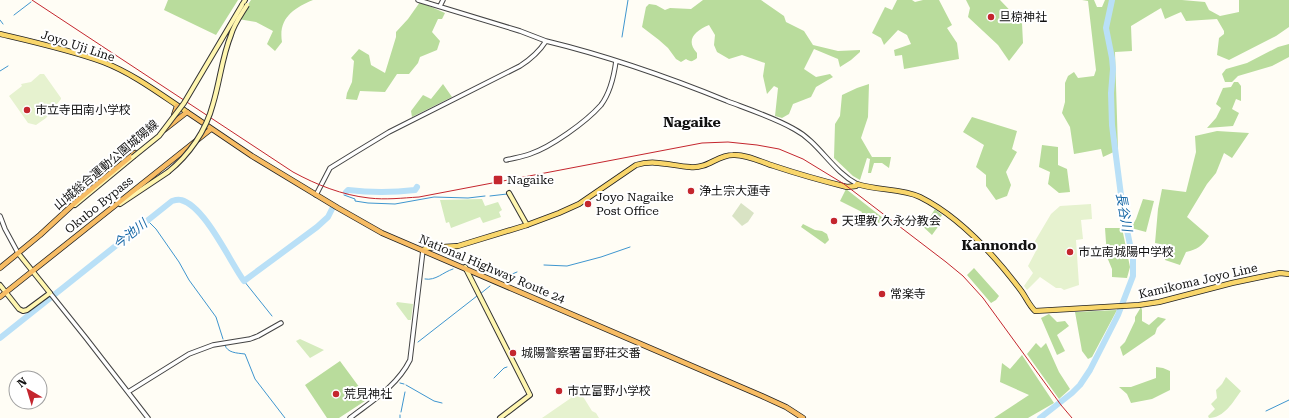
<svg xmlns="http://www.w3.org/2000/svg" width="1289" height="418" font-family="'Roboto Serif','Noto Sans JP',serif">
  <rect width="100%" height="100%" fill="#fffdf5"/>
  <path fill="#d5ebbd" d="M482 199 485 206 498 202 502 210 499 212 501 217 483 223 480 217 451 228 449 222 446 223 440 200Z
    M397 302 413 304 411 320H408L396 304Z
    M300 339 324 350 310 358 296 341Z
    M1226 377 1241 391C1233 402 1224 418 1209 418L1208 416 1215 409 1211 404 1217 398 1216 390 1222 384Z"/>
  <path fill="#b9dc9c" d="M168 0H238L216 35 164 10Z
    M251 0H313C294 8 278 18 282 42L275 51 267 44 273 31 256 22 238 19Z
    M703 0H761L784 16 786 22 804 31 813 45 838 51 860 50V52L851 60 840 67 838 59 814 49 804 69 816 77 830 74 833 77 816 87 811 97 793 104 789 114 782 118 775 116 778 88 774 86 767 94 763 76 765 63 742 55 729 59 717 52 714 45 715 35 709 25C695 31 685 40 697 53V58C692 62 691 62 686 59L681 62 676 59 668 48 659 40 642 27 646 7 649 4 656 5 665 10 670 8 691 9Z
    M897 0H912L915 2 923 0H939L952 25 947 28 957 43 959 59 904 69 902 55 895 56 894 50 911 44 907 35 898 30 884 45 881 38 872 33 885 7 892 10Z
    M966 0H1000L1022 23 1023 43 1009 61 998 45 968 17 970 8Z
    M1082 0H1094L1097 7H1102L1105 0H1182L1205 2 1209 10 1220 16 1239 12V0H1289V27L1276 36 1229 60 1217 55 1219 38 1224 34V31L1217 19 1186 21 1181 12 1165 19 1161 8 1131 26 1132 51 1115 52 1118 150 1103 157 1101 149 1074 154 1070 127 1062 113 1065 102V83L1068 76 1074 72 1078 78 1094 76 1096 70 1088 1Z
    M420 2 445 13 442 19H438L432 32 440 41 437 50 420 57 418 63 409 74H397L385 92 360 91 357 100 346 99 347 93 352 82 354 61 351 58 359 49 369 55 371 65 385 73 396 37V32L408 19Z
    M1289 44V57L1272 66 1238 76 1232 82H1225L1222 74 1226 69 1247 63 1278 47Z
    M1234 82H1238L1241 86V101L1236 99 1232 109 1239 113 1233 126 1207 128 1216 118 1221 108 1216 104 1223 88 1231 87Z
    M443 84 452 97 412 117 411 111 423 95 431 99Z
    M869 84 868 117 861 138 872 157H891L889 168 882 163H874L871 173H868L870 159 867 158 860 180 853 176 834 158 835 124 840 116 842 95 857 88Z
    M972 117 1017 131 1012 149 1017 152 1006 172 1011 185 1007 196 996 200 986 186V175L976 167 984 145 963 132Z
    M1217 131 1249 133 1232 158 1224 153 1216 173 1207 184 1187 217 1209 236C1201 247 1198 249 1186 252L1180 265 1165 260 1170 246 1155 243 1158 209 1162 189 1186 192 1196 152 1195 136Z
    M1042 145 1058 147V165L1067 169 1070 192 1059 193 1048 184 1050 172 1039 167Z
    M846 189 883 218 879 223 872 218 868 223 860 216 862 212 840 201Z
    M1143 199 1154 201 1146 232 1131 228 1136 219Z
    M935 209 942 215 938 222 940 224 932 235 919 223 926 216 930 217Z
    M803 224 815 230 822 231 827 234 829 240 825 244 801 227Z
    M1105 228H1122L1130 267 1127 278 1112 277V269L1107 257Z
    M974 268 999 296 996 300 991 303 967 275Z
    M1141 307 1142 310V321L1149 325 1158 317 1166 319 1157 328 1155 334 1123 356 1120 347 1125 342 1135 321V317Z
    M1117 310 1092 357 1088 359 1082 351 1075 312Z
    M1049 314 1057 322 1065 321 1069 326 1057 335 1065 351 1057 355 1041 318Z
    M1036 343 1041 348 1046 343 1059 372 1070 389 1059 399 1027 354Z
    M1022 355 1054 403 1028 418H994L1029 395 1000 382 1002 363 1010 369Z
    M340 361 368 399 339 418H327L305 385Z
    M1156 367 1163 368 1170 371V390L1152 399 1131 403 1127 394 1119 387H1131L1156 378Z"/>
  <path fill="#d9e3c4" d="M741 203 754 213 748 222 742 226 732 216Z"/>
  <path fill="#e6f2cf" d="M40 74H44L61 98V99L46 118 36 125 28 123 9 96 22 86 21 84 31 82Z
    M1091 204 1092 219 1081 220 1083 239 1076 240 1079 285 1064 290 1061 288H1056L1040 277 1027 290 1024 286 1033 273 1028 266 1037 249 1035 241 1051 214 1060 206Z
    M578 393 580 396 582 395 592 411 596 413 599 418H542L571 398 570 396 573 394 574 395Z"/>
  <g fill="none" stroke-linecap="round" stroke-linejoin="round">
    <path stroke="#3f96cf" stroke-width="1" d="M14 15 31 2
      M0 20 3 24
      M622 37 628 0
      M0 71 8 66
      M344 195 355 199V201L368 203 395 204 434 197 468 198 485 196
      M490 196 507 194
      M147 220 156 229 179 262 189 280 216 317 223 339
      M544 265 567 266 601 257 630 247
      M505 277 517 272
      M425 279C436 281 443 272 453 269
      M244 281 272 316
      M480 294 490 286
      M418 342 477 296
      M225 345C227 353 237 353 245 354L255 379 285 418
      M494 378 504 368 507 367
      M400 383 404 384
      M406 385 434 401 442 403
      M1266 411 1289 400
      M401 412 405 392
      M400 418V415"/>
    <path stroke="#b9e0f7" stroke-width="6" d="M346 192 348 190C373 193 390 193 415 190L417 187
      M0 338 172 201C175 200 178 199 181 200 205 206 230 262 244 281L317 227 328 217 332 209
      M1040 418 1072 393 1080 385 1090 370 1118 315 1133 276V259L1123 211 1112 125 1111 93 1113 69 1112 58 1106 28 1112 0"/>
    <g stroke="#444" stroke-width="5.5">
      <path id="tertiary" d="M418 0 520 31 546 41
        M440 6 443 0
        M506 160C514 158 522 157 530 154 551 147 586 122 601 105 610 93 614 76 616 61
        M316 195 330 168 356 152 389 132 520 66C531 59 539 52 546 41 608 56 668 77 727 101 748 109 775 118 794 129 819 142 832 171 857 184
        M0 216 5 229 18 253
        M50 293 86 338 148 418
        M128 392 189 354 213 345 250 339 258 336 281 323
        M350 418C372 401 397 386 410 360L423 250"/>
    </g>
    <g stroke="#333" stroke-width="6">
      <path id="secondary" d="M242 5 245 0
        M509 193 527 225
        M120 204 168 172
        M75 205 133 157
        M465 267 530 395 500 418
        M0 285 19 309 23 311 27 310 50 293 18 253"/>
    </g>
    <g stroke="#222" stroke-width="6">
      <path id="primary" d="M0 34C34 42 70 50 103 62 134 74 160 94 187 112
        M423 250 427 248 458 246 527 225 559 213 579 204 636 165C655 159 672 166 690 167 708 169 717 155 733 155 746 154 761 162 774 166 798 174 823 181 847 187L856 186 857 184C878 191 901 188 920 197 958 216 994 255 1019 288 1025 295 1028 304 1035 311L1139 305 1159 302 1232 283 1280 273 1289 274"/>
    </g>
    <g stroke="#222" stroke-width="6">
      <path id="trunk" d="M174 115 177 106
        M164 130 187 112 252 156 338 208 382 233 762 396 786 407 803 418
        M0 268 40 235 78 200 135 153
        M0 297 211 129"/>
    </g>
    <use href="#tertiary" stroke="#fff" stroke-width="3.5"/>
    <use href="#secondary" stroke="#fff6b0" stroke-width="4"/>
    <use href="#primary" stroke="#f9d66b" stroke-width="4.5"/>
    <use href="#trunk" stroke="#f7bc64" stroke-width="4.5"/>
    <path stroke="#c4262e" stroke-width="1" d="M32 0 293 172C317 185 342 195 369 198 386 200 402 198 419 197L702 143 728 142 757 145 779 149 803 159 844 184 946 262 963 276 983 298 1061 405 1072 418"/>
    <g stroke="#333" stroke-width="6" stroke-linecap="butt">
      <path id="secondary-bridge" d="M133 157 159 136 184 103 242 5
        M168 172C189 155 206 131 213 104 220 81 222 57 231 35 234 24 241 15 247 5"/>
    </g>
    <use href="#secondary-bridge" stroke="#fff6b0" stroke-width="4"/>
  </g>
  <g fill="#c4262e" stroke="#fff" stroke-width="1.5">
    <circle cx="991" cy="17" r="4"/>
    <circle cx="27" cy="110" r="4"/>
    <rect x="493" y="175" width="10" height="10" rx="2"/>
    <circle cx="691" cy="191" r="4"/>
    <circle cx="588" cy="204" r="4"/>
    <circle cx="834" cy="221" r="4"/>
    <circle cx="1070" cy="252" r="4"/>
    <circle cx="882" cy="294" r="4"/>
    <circle cx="513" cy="353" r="4"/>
    <circle cx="559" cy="391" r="4"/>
    <circle cx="336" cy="394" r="4"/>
  </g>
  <g text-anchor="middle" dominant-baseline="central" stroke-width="4" stroke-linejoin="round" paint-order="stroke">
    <g font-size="12" fill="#111" stroke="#fff" text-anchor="start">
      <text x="999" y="17">旦椋神社</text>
      <text x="35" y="110">市立寺田南小学校</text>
      <text x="507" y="180">Nagaike</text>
      <text x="699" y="191">浄土宗大蓮寺</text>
      <text x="596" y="197">Joyo Nagaike<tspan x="596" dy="14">Post Office</tspan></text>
      <text x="842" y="221">天理教 久永分教会</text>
      <text x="1078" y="252">市立南城陽中学校</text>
      <text x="890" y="294">常楽寺</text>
      <text x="521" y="353">城陽警察署富野荘交番</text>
      <text x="567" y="391">市立富野小学校</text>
      <text x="344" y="394">荒見神社</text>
    </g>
    <g font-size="12" fill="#111" stroke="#fff">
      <text transform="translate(78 46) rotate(18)">Joyo Uji Line</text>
      <text transform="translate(106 165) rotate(-40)">山城総合運動公園城陽線</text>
      <text transform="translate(99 205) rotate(-39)">Okubo Bypass</text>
      <text transform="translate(492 269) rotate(23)">National Highway Route 24</text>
      <text transform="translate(1198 281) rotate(-13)">Kamikoma Joyo Line</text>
    </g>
    <g font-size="13" font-style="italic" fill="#1768a6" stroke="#fff">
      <text transform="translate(1124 212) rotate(80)">長谷川</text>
      <text transform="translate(130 234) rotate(-39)">今池川</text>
    </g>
    <g font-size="14" font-weight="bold" fill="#111" stroke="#fff">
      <text x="692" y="122">Nagaike</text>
      <text x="999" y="245">Kannondo</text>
    </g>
  </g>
  <g transform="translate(28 390) rotate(322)"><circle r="19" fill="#ffffff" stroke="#a0a0a0"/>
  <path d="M0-3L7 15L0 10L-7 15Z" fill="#c4262e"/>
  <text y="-6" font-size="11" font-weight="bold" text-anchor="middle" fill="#111111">N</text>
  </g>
</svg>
